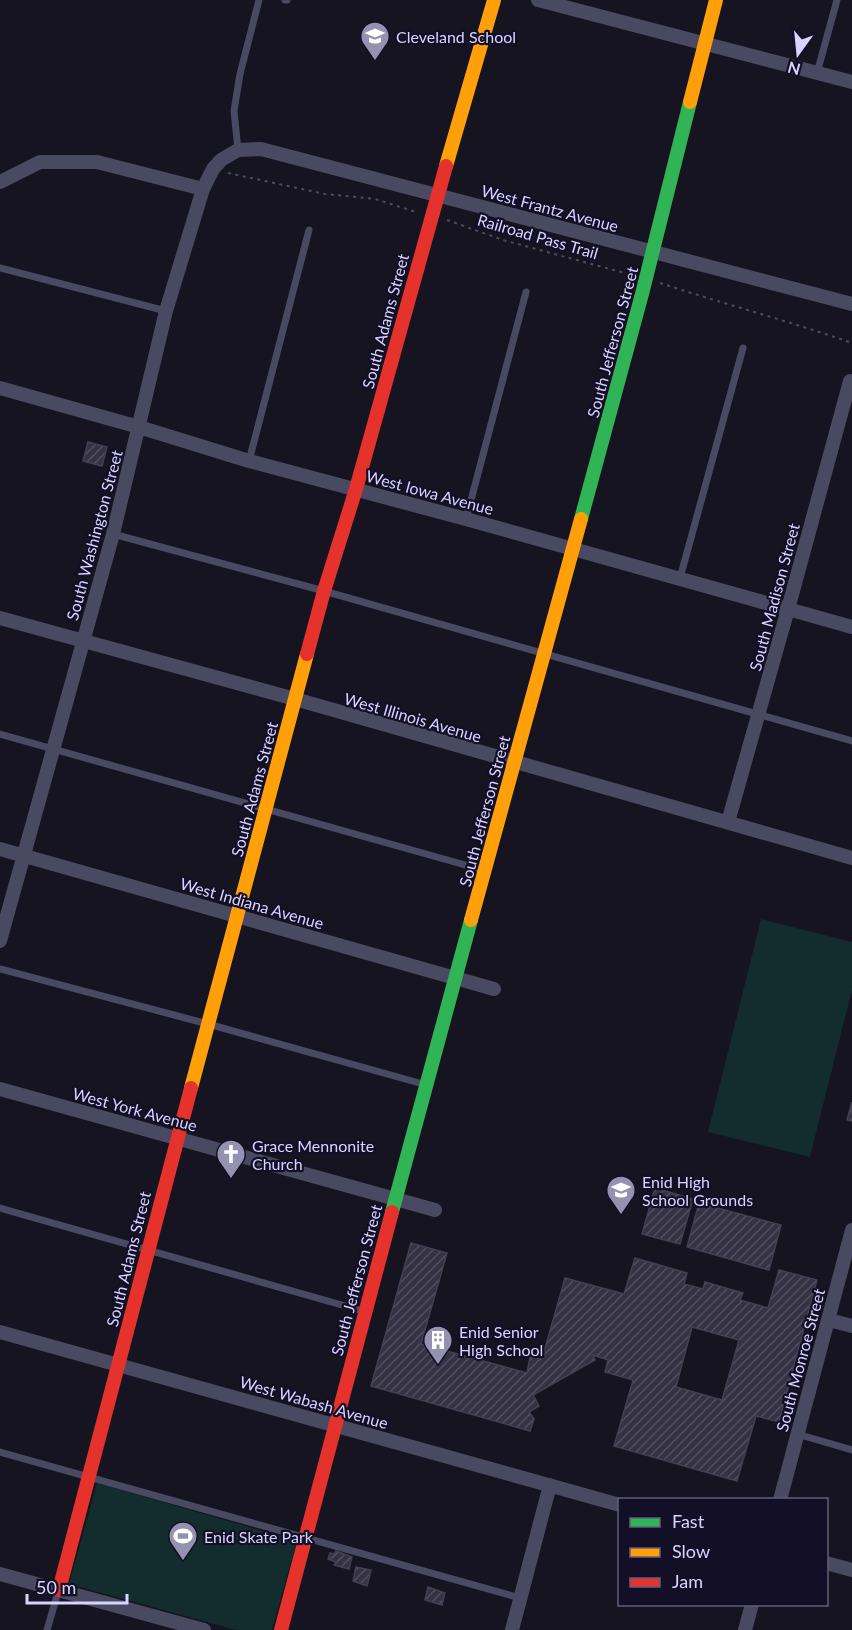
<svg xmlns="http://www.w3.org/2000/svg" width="852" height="1630" font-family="Lato,sans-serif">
  <defs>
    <pattern id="building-hatch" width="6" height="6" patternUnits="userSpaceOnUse" patternTransform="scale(1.5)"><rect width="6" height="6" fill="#343243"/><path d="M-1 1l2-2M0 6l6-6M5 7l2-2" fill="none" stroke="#514f5f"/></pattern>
  </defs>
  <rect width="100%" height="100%" fill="#161421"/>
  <path fill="#132c2d" d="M761 919 852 942V990L810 1157 708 1132Z
    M97 1483 297 1541 272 1630H236L69 1584Z"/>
  <path fill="url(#building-hatch)" stroke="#433f54" stroke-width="1.5" fill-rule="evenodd" d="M88 442 107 447 102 466 83 461Z
    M852 1102V1121L847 1120Z
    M655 1188 693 1199 680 1244 642 1234Z
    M699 1203 781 1225 769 1270 687 1247Z
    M411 1243 447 1253 421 1344 527 1373 530 1357 542 1359 565 1278 624 1294 635 1258 687 1273 684 1284 703 1289 705 1282 743 1293 740 1300 768 1308 779 1270 817 1280 779 1422 756 1416 737 1481 614 1446 633 1380 605 1372 608 1360 593 1355 595 1360 533 1395 539 1406 529 1412 534 1419 530 1431 371 1386ZM692 1327 739 1340 722 1400 676 1387Z
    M336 1551 352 1557 349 1569 334 1565 336 1562 328 1559 330 1553 334 1554Z
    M356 1567 371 1570 367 1586 353 1581Z
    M428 1587 445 1593 442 1605 425 1600Z"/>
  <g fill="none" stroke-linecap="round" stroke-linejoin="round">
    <path stroke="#44505f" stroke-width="2" stroke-dasharray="3 4.5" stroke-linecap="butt" d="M228 173 325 194 375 199 416 212
      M447 220 503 240 632 275
      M660 283C724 304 789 321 852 343"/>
    <path stroke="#4a4962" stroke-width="7" d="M285 0H287
      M817 73 837 0
      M238 150 234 111 240 74 259 0
      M0 268 166 311
      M249 461 309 230
      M466 519 526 292
      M113 534 324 591 852 741
      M680 578 743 348
      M0 734 483 870
      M0 969 208 1024 423 1084
      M0 1208 363 1311
      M797 1434 852 1450
      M0 1452 520 1598
      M47 1630 58 1592"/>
    <path stroke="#4a4962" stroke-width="14" d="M538 0 852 82
      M0 182 40 162H97L203 189
      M0 388 139 427 249 461 466 519 852 627
      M0 618 295 699 852 858
      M728 822 788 609 850 381
      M0 849 494 989
      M0 941 113 534 166 311 203 189 213 169 221 160 238 150 261 149 852 304
      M0 1089 435 1210
      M829 1320 852 1326
      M0 1332 620 1505
      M780 1500 852 1230
      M826 1563 852 1570
      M0 1574 204 1630
      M512 1630 550 1485
      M745 1630 752 1604"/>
    <path stroke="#30b455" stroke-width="14" d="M581 519 642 294 690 102
      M392 1212 471 920"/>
    <path stroke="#ff9f0a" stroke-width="14" d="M690 102 716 0
      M446 166 494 0
      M471 920 581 519
      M191 1088 307 654"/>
    <path stroke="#e5322d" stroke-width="14" d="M307 654 324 591 356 489 446 166
      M59 1590 191 1088
      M281 1630 392 1212"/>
  </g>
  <defs>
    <g id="school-pin" transform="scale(1.5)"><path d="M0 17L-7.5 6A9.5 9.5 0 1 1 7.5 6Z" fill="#9591b1" stroke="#130f26"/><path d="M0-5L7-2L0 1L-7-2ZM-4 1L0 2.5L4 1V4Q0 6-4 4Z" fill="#fff"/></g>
    <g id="church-pin" transform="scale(1.5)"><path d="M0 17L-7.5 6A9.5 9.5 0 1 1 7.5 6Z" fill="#9591b1" stroke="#130f26"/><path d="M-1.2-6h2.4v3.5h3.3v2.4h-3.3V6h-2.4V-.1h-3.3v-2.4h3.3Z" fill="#fff"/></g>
    <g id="building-pin" transform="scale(1.5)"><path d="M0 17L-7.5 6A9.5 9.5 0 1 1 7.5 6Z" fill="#9591b1" stroke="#130f26"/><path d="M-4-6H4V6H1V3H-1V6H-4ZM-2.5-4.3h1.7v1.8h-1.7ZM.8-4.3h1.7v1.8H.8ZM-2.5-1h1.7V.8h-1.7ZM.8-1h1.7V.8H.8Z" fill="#fff"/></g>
    <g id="stadium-pin" transform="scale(1.5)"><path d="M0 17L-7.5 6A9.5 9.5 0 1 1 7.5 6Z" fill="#9591b1" stroke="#130f26"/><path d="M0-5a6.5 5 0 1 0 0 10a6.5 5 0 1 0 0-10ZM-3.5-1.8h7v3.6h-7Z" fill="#fff"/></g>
  </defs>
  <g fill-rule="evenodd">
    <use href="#school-pin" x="375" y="36"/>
    <use href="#church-pin" x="231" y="1154"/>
    <use href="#school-pin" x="621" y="1190"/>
    <use href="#building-pin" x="438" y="1340"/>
    <use href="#stadium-pin" x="183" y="1536"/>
  </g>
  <g text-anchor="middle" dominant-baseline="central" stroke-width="4.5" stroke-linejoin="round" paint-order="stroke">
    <g font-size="16" fill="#d9d4ff" stroke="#130f26" text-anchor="start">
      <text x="396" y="36">Cleveland School</text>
      <text x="252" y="1145">Grace Mennonite<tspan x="252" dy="18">Church</tspan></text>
      <text x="642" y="1181">Enid High<tspan x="642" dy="18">School Grounds</tspan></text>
      <text x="459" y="1331">Enid Senior<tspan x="459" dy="18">High School</tspan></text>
      <text x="204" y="1536">Enid Skate Park</text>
    </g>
    <g font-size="16" fill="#d9d4ff" stroke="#130f26">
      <text transform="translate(550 208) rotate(15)">West Frantz Avenue</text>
      <text transform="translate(538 236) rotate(16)">Railroad Pass Trail</text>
      <text transform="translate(385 321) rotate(-75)">South Adams Street</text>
      <text transform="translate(612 342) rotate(-75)">South Jefferson Street</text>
      <text transform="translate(430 492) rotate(15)">West Iowa Avenue</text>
      <text transform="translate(94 535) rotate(-75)">South Washington Street</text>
      <text transform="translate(774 597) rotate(-75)">South Madison Street</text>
      <text transform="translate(413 717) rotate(16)">West Illinois Avenue</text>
      <text transform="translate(254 789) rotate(-75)">South Adams Street</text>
      <text transform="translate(484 811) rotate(-75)">South Jefferson Street</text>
      <text transform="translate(252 903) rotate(16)">West Indiana Avenue</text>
      <text transform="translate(135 1109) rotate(15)">West York Avenue</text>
      <text transform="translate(128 1259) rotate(-76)">South Adams Street</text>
      <text transform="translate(356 1280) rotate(-75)">South Jefferson Street</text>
      <text transform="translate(800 1360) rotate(-75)">South Monroe Street</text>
      <text transform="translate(314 1402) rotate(16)">West Wabash Avenue</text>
    </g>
  </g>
  <rect x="618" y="1498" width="210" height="108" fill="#130f26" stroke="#625e7d" stroke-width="1.5"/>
  <rect x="630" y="1518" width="30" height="9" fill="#30b455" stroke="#625e7d" stroke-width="1.5"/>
  <text x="672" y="1528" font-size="18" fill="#d9d4ff">Fast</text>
  <rect x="630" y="1548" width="30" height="9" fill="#ff9f0a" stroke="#625e7d" stroke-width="1.5"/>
  <text x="672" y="1558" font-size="18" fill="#d9d4ff">Slow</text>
  <rect x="630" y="1578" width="30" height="9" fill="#e5322d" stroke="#625e7d" stroke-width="1.5"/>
  <text x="672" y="1588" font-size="18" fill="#d9d4ff">Jam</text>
  <g transform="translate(798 54) rotate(195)" stroke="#130f26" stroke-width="4.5" paint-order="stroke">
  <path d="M0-4.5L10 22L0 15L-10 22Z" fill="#d9d4ff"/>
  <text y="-9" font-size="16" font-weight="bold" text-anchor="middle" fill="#d9d4ff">N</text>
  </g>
  <path d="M27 1594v9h100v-9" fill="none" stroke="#d9d4ff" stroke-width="3"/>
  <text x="36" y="1594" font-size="18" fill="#d9d4ff" stroke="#130f26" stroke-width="4.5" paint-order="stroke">50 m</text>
</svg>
